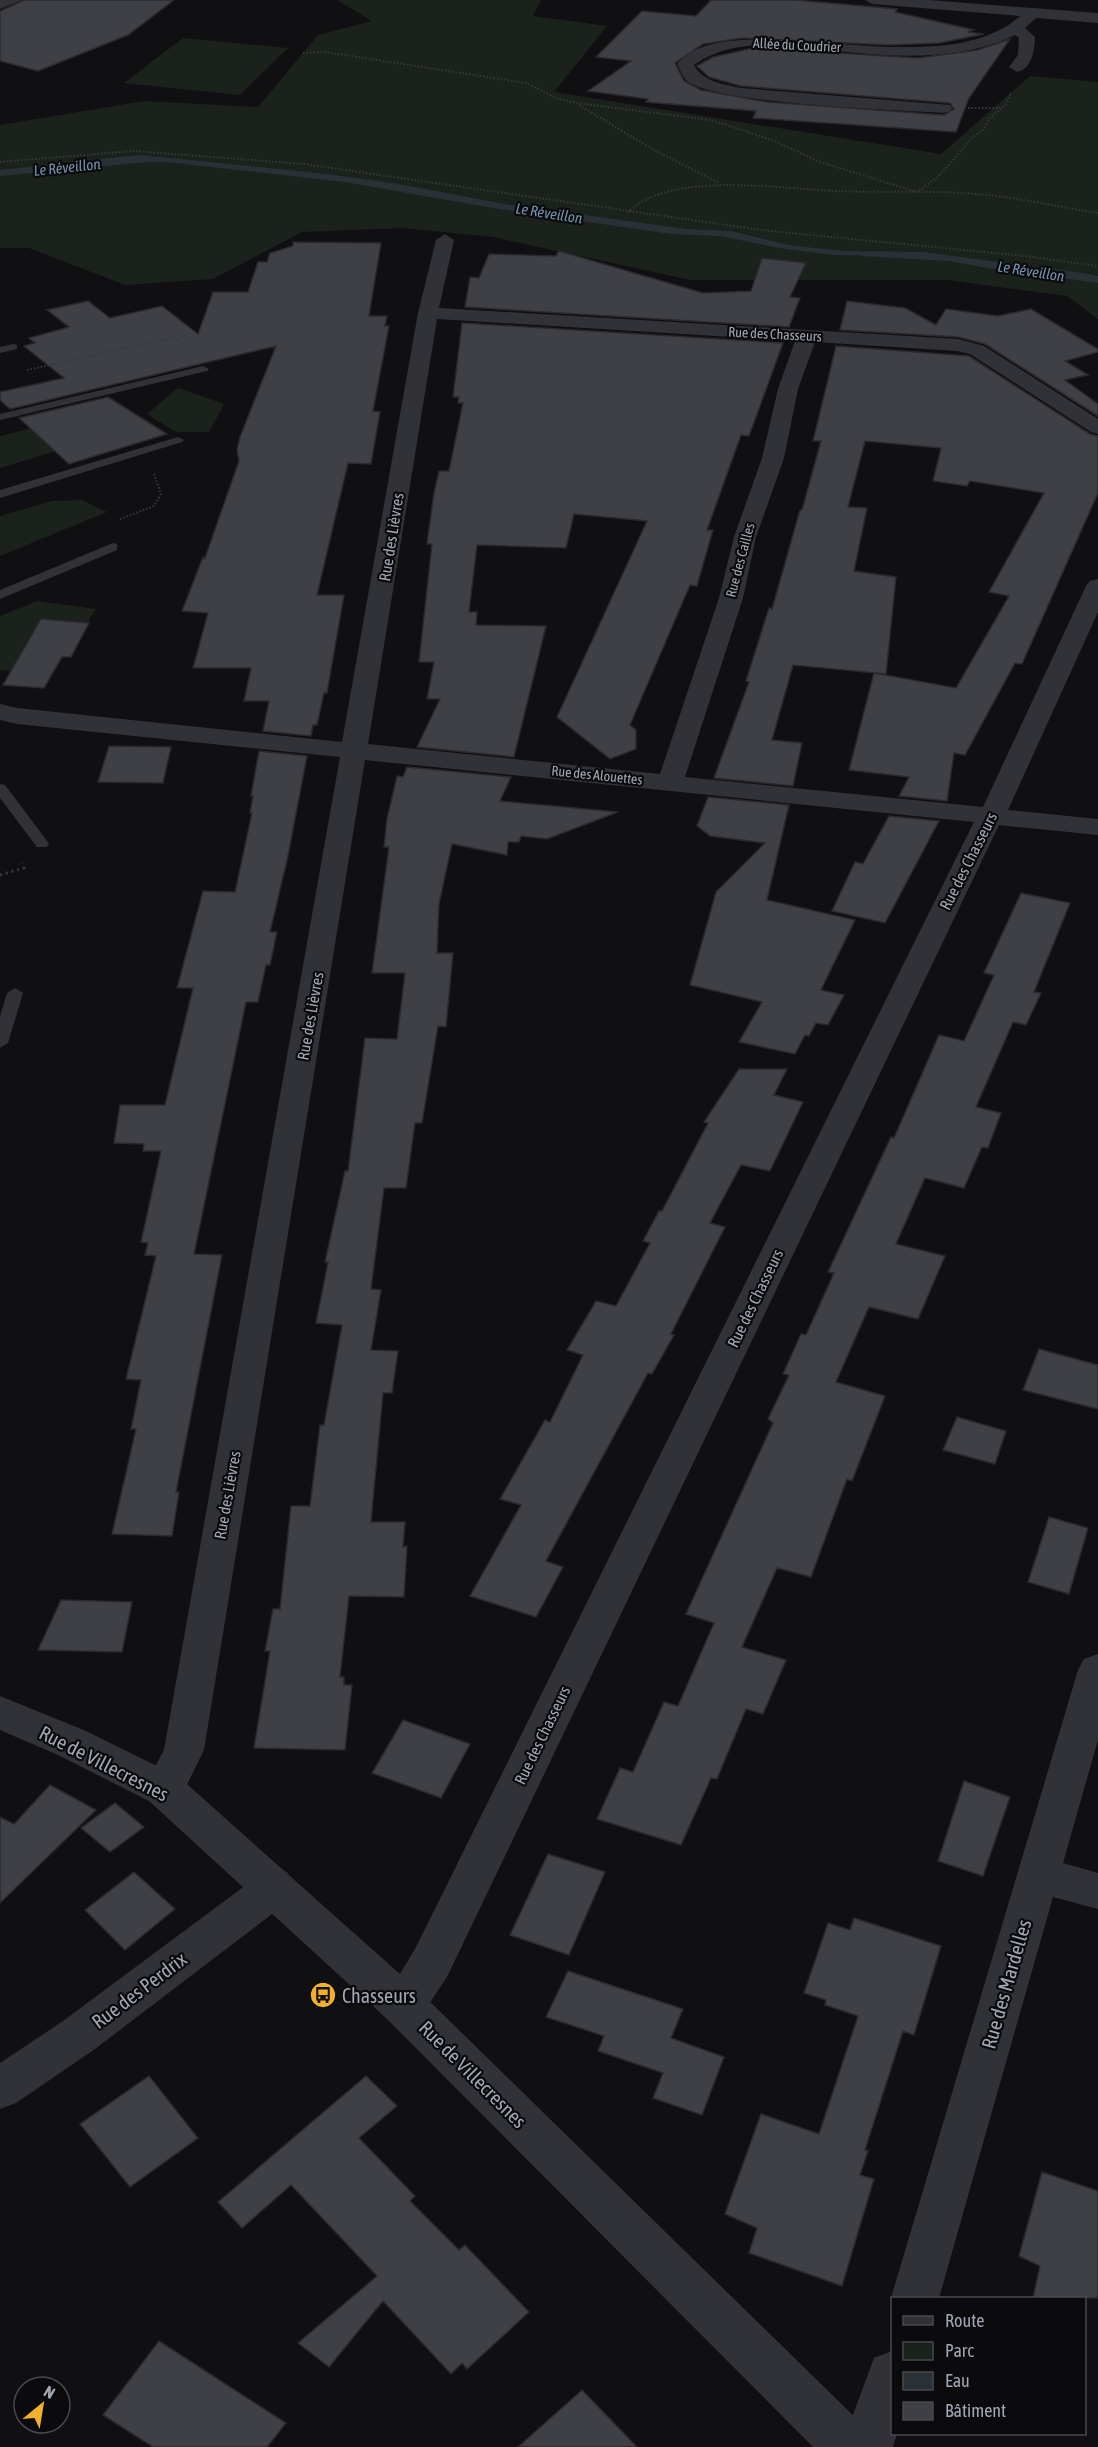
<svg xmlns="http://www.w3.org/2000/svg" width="1098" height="2447" font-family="'Asap Condensed',sans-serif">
  <rect width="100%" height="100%" fill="#101012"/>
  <path fill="#1b221c" d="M337 0H541L533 16 607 26 554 92 941 154 1030 76 1098 82V319L1067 296 947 280H690L493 237 403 228 302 232 213 279 125 285 29 248H0V125L144 101 258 107 318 35 372 21Z
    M183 38 288 48 240 95 124 83Z
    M178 388 224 404 209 432H176L147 414Z
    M139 418 149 423 0 468V436L65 420Z
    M82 500 107 512 0 556V516L52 501Z
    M37 601 96 609 87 623 41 619 11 671 0 670V616Z"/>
  <path fill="#293137" d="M139 155 327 174 399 184 504 204 686 229 731 231 788 245 841 251 923 252 1083 273 1098 276V283L988 268 921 256 835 255 785 249 719 236 671 234 493 208 345 182 167 162H148L0 176V170Z"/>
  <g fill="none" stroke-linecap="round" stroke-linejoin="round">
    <path fill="#293137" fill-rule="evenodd" d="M859 252 948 257 952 259 948 261 862 256 858 254Z"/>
  </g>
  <path fill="#3f4045" stroke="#2a2a2e" stroke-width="1.5" d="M24 0H174L128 35 38 71 0 61V11Z
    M711 0H795L897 9 895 12 974 30 968 32 984 34 939 43 890 45 742 38 703 44 675 63 684 81 701 90 767 102 944 115 954 109 950 103 741 86 709 77 697 66 713 57 753 48 918 58 978 50 1010 39 969 98 956 132 753 118 756 111 646 102 648 99 588 91 631 61 596 57 642 11 696 16Z
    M293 242 381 243 369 316H387L385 326H389L373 411 380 412 371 464 348 463 317 595H344L327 693H324L317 725H313L311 736 263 731 269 701H244L251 668H193L208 613 182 611 203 557 205 558 239 461 237 450 240 437 276 346 10 409 0 400V392L64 378 24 346 35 343 29 338 69 327 47 310 88 301 110 318 162 306 198 334 213 292H248L258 262H267L270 253 293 246Z
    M559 251 703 293 751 291 762 258 806 263 790 297 800 298 789 327 465 307 470 277 479 278 489 254 556 256Z
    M847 301 905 308 936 325 946 309 998 316 1031 309 1098 349V352L1065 361 1088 375 1065 380 1098 404V416L985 344 958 337 840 330Z
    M462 323 783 343 749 436 741 435 707 530H713L697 586 690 585 630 725 636 730V749L610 759 557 717 647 521 574 514 566 548 477 545 469 612H477L476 625 546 626 514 757 417 747 440 699H427L434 662H419L432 544H427L434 493 439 471H449L463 403H458L459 397H453Z
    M836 346 969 356 1090 434 1098 436V493L1022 664 1015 663 965 755 954 753 947 801 899 796 909 777 849 770 874 673 956 688 1009 596 989 592 1044 493 970 481 967 486 933 481 941 448 865 441 848 507 867 508 854 571 896 577 886 674 793 665 772 740 802 743 793 786 714 778 749 682 746 681 769 608 772 609 800 510H802L821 441H813Z
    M108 397 167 434 69 464 19 418Z
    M41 619 89 623 71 657H62L44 688 3 685Z
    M109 746 171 747 163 783 98 782Z
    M259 751 307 756 288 856 270 932H277L270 965H266L258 1002H246L194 1254 222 1255 176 1492H179L172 1536 112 1534 136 1429H131L141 1380 126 1379 156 1256 145 1255 148 1243 141 1242 161 1151H143L144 1144 114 1143 120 1105H165L193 988H177L203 891 235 892 252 813H250L253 796H251Z
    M407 767 511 777 500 801 618 812 547 839 521 836 519 842H508L507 855 452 844 439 904 437 953H453L446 1027 438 1026 422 1123H415L406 1188H384L371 1289 381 1290 371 1350 398 1351 392 1393H383L371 1522H405L403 1547 407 1546 404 1597 349 1596 340 1677H344V1685H352L345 1750 254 1748 270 1651H265L273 1609H280L291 1506H310L320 1425H324L342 1325 316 1323 328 1262H325L345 1171H348L365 1038 397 1039 405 973H372L389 847H384L387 819 397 776 403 777Z
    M708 797 789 805 767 900 855 920 821 990 844 995 828 1025 816 1023 809 1036 805 1035 795 1054 739 1042 762 1002 690 985 716 892 765 843 710 836 697 826Z
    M889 816 939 821 885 923 832 911 855 862 863 864Z
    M1021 893 1070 903 1034 992 1041 993 1026 1025 1013 1022 976 1107 1001 1113 988 1148 982 1147 964 1188 925 1178 896 1244 945 1256 918 1319 869 1307 836 1382 885 1396 852 1481 847 1479 811 1577 777 1568 742 1647 786 1660 763 1714 746 1709 717 1779 711 1778 681 1845 597 1819 620 1768 633 1772 664 1702 678 1706 714 1623 686 1614 773 1423 768 1419 789 1375 783 1374 801 1334 806 1335 834 1273 828 1272 891 1137 894 1138 939 1035 964 1041 994 975 984 973Z
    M739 1069H787L774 1095 803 1102 770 1171 741 1165 710 1223 725 1227 671 1334 674 1335 652 1374 648 1373 546 1561 563 1567 536 1617 470 1596 521 1505 500 1499 545 1420 550 1422 583 1355 567 1350 596 1301 616 1306 650 1243 643 1241 659 1211H662L708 1123 704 1122Z
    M1039 1349 1098 1365V1409L1023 1390Z
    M957 1417 1006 1431 995 1464 943 1450Z
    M1049 1517 1088 1528 1069 1594 1028 1582Z
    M61 1600 132 1602 122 1652 38 1650Z
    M403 1720 470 1744 441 1798 372 1773Z
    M964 1781 1010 1797 983 1876 938 1861Z
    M50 1785 96 1810 0 1903V1817L14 1824Z
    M115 1803 144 1827 110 1852 81 1828Z
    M548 1854 605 1872 569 1955 510 1935Z
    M134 1872 175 1909 125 1950 85 1910Z
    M854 1918 941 1946 914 2035 903 2031 865 2150 868 2151 860 2175 874 2179 842 2286 749 2253 757 2228 725 2214 761 2114 819 2134 858 2016 825 2005 826 2000 804 1993 828 1923 850 1930Z
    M568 1971 683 2009 671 2038 724 2057 702 2115 653 2098 663 2073 598 2051 604 2036 546 2017Z
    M149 2076 198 2138 130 2187 80 2124Z
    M366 2076 397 2106 359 2138 415 2196 410 2201 459 2250 465 2245 529 2312 467 2369 462 2363 451 2374 383 2301 329 2367 298 2343 377 2276 291 2185 242 2228 218 2202Z
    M1042 2172 1098 2191V2298H1033L1040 2266 1019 2256Z
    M159 2341 286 2423 267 2447H153L103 2415Z
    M582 2390 637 2447H518Z"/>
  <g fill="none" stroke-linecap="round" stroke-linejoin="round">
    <path stroke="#37393e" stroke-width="2" stroke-dasharray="1.5 2" stroke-linecap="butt" d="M303 53 325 52 526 83 556 98 576 103 711 120 772 140 820 162 917 192 938 177 973 137 984 129 989 119 1006 104 1011 92
      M579 105 654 150 719 183
      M968 108H1000
      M0 162 133 151 304 164 760 230 1025 256 1098 266
      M628 213C667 170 782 189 835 191 882 193 929 190 976 194 1017 197 1058 207 1098 213
      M27 370 173 337 186 347
      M120 519 154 506 161 494 154 474"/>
    <path stroke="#37393e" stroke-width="3" stroke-dasharray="2 4" stroke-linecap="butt" d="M0 875 24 868 22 863"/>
    <path fill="#313237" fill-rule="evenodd" d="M13 344 17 345V349L0 353V347Z
      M203 366 209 369 207 371 0 420V414Z
      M178 437 184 440 182 442 0 498V490Z
      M113 543 117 544V550L0 599V590Z
      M0 784 5 785 47 841 49 844 47 847H37L0 798Z
      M15 988 23 993 8 1043 0 1048V1016L7 993Z"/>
    <path fill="#313237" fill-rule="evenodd" d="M0 0H22L0 9Z
      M865 0H928L1098 13V23L1036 18 1025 28 1035 37C1034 50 1033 68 1017 72L1009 67 1018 55 1019 38 1015 35C968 58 909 58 858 53 804 49 741 32 694 65 703 82 723 84 741 88L950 105 952 108 950 111 944 113C900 110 711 104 686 80 682 76 680 69 677 64 730 0 939 90 1020 16L872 4Z
      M445 234 454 240 439 308 958 339 984 346 1098 419V434L1091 432 970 354 957 351 815 342 798 389 784 458 756 537 743 598 685 777 983 807 1086 586 1090 581 1098 579V612L1008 810 1098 819V835L999 825 997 829 447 1977 419 2019 403 2025 387 2019 381 2005 415 1949 974 822 365 760 204 1750 179 1801 164 1806 149 1801 143 1789 164 1750 340 757 17 724 0 720V704L17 708 342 742 418 313 436 240ZM437 319 795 341 778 389 762 458 734 537 719 598 660 774 368 744Z
      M1098 1654V1740L1063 1863 1098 1873V1909L1053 1897 939 2298H892V2303L891 2298 1078 1670 1084 1659Z
      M272 1867 287 1872 293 1885 287 1898 272 1914 95 2049 16 2103 0 2109V2063L63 2021 242 1888 257 1872Z
      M892 2351V2434H897L893 2447H841L874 2358Z"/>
    <path fill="#313237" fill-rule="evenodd" d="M0 1696 86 1731 179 1777 419 1991 867 2429 875 2447H813L387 2019 149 1801 58 1755 0 1730Z"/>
  </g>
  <defs>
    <g id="bus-disc" transform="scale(1.35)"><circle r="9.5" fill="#f2b128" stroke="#0b0b0d"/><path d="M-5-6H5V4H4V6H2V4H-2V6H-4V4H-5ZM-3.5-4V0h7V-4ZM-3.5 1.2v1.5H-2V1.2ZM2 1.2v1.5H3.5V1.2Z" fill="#111"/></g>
  </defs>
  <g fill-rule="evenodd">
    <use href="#bus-disc" x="323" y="1995"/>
  </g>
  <g text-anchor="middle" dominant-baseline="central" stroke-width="4.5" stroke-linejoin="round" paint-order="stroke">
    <g font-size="14" fill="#a1a7b3" stroke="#0b0b0d">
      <text transform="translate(797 45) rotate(3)">Allée du Coudrier</text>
      <text transform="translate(775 334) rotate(3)">Rue des Chasseurs</text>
      <text transform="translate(740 560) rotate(-75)">Rue des Cailles</text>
      <text transform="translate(597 775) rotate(6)">Rue des Alouettes</text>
    </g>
    <g font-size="15" font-style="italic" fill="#7794af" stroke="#0b0b0d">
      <text transform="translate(67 167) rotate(-6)">Le Réveillon</text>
      <text transform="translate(549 213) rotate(9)">Le Réveillon</text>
      <text transform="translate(1031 271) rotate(9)">Le Réveillon</text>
    </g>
    <g font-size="16" fill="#a1a7b3" stroke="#0b0b0d">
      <text transform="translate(391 537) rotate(-81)">Rue des Lièvres</text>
      <text transform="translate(968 861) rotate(-63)">Rue des Chasseurs</text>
      <text transform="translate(310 1016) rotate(-80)">Rue des Lièvres</text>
      <text transform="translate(755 1298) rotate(-64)">Rue des Chasseurs</text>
      <text transform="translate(227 1495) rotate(-80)">Rue des Lièvres</text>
      <text transform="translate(542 1735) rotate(-64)">Rue des Chasseurs</text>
    </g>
    <g font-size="20" fill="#a1a7b3" stroke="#0b0b0d">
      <text transform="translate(104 1763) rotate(27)">Rue de Villecresnes</text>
      <text transform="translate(1006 1984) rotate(-74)">Rue des Mardelles</text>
      <text transform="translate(139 1990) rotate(-37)">Rue des Perdrix</text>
      <text transform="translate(473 2074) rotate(45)">Rue de Villecresnes</text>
    </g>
    <g font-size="20" fill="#a1a7b3" stroke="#0b0b0d" text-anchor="start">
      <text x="342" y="1995">Chasseurs</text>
    </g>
  </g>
  <rect x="891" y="2297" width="195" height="138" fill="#0b0b0d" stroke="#47494f" stroke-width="1.5"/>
  <rect x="903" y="2316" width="30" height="9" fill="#313237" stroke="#47494f" stroke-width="1.5"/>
  <text x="945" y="2327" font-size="18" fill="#a1a7b3">Route</text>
  <rect x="903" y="2342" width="30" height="18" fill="#1b221c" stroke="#47494f" stroke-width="1.5"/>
  <text x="945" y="2357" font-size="18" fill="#a1a7b3">Parc</text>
  <rect x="903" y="2372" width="30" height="18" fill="#293137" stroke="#47494f" stroke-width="1.5"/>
  <text x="945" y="2387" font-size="18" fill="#a1a7b3">Eau</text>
  <rect x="903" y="2402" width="30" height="18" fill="#3f4045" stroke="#47494f" stroke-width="1.5"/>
  <text x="945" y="2417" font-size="18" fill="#a1a7b3">Bâtiment</text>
  <g transform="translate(42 2405) rotate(30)"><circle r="28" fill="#0b0b0d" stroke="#47494f" stroke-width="1.5"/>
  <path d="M0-4.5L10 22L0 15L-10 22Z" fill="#f2b128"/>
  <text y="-9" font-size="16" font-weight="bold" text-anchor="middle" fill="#a1a7b3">N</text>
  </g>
</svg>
